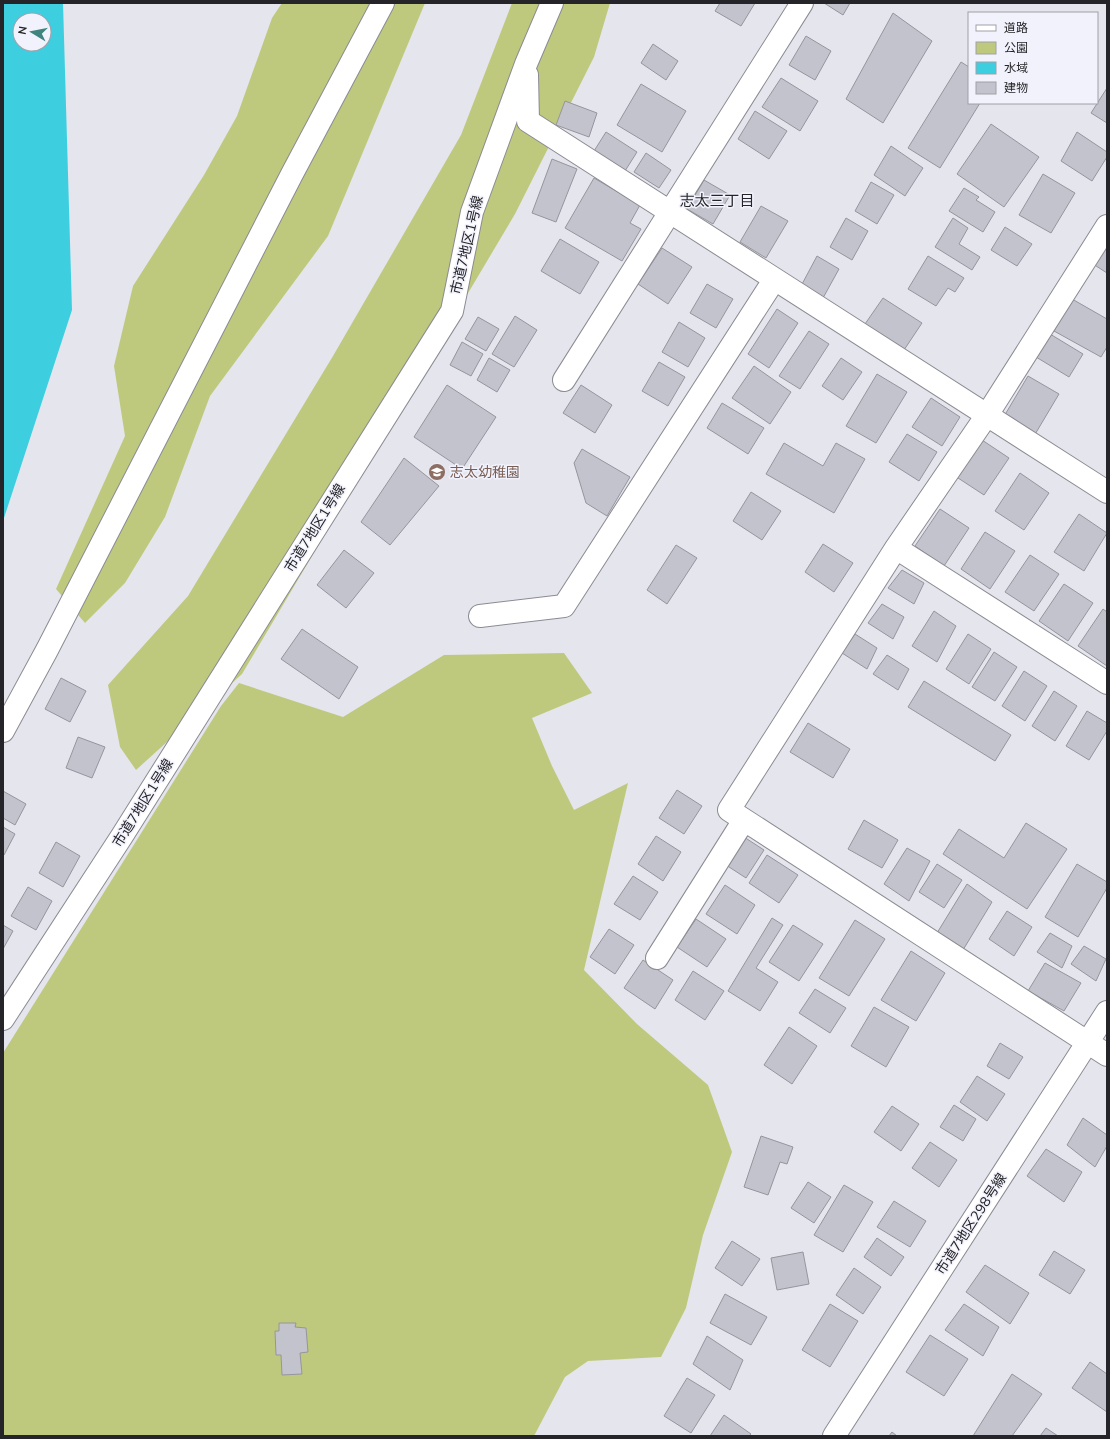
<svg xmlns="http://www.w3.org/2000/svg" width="1110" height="1439" font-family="'Nunito Sans','Noto Sans JP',sans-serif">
  <rect width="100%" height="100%" fill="#e5e5ee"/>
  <path fill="#bfc97d" d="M282 3H425L328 236 210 396 165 517 125 583 85 623 56 589 125 436 114 366 133 286 204 175 237 116 272 18Z
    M512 3H610L594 57 515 214 242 674 136 770 120 747 108 685 188 596 333 356 461 135Z
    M564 653 592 693 532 718 552 766 574 810 628 783 584 970 637 1024 708 1085 732 1152 703 1235 686 1308 661 1357 588 1361 565 1377 534 1436H3V1053L221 706 239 683 343 717 444 655Z"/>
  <path fill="#3dcfe0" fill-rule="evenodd" d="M3 3H63L72 310 3 521ZM20 20H44V44H20Z"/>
  <path fill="#c3c3cd" stroke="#96959e" d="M720 3H755L741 26 715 11Z
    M824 3H850L843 15Z
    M893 13 932 41 883 123 846 99Z
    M806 36 831 51 815 80 789 65Z
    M653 44 678 61 666 80 641 63Z
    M961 62 969 67V103H980L940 168 908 148Z
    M781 78 818 101 800 131 762 107Z
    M641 84 686 111 662 152 617 125Z
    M1107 88V123L1091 113Z
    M565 101 597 113 589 137 556 125Z
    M755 111 787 131 769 159 738 139Z
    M991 124 1039 157 1004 207 957 174Z
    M606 132 637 152 625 171 594 151Z
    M1077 132 1107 152V157L1092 181 1061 161Z
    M891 146 923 168 905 196 874 175Z
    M646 153 671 170 659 188 634 172Z
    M552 159 577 169 556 222 532 213Z
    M1043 174 1075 193 1051 233 1019 215Z
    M594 178 640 205 630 223 641 229 622 261 565 228Z
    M704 180 730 195 713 224 687 209Z
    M871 182 894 195 877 224 855 211Z
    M964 188 979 197 976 200 995 212 983 232 949 211Z
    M761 206 788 221 766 258 740 242Z
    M846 218 868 231 852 260 830 247Z
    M953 218 968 228 959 244 980 257 972 270 935 247Z
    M1005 227 1032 244 1017 266 991 250Z
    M560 239 599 262 580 294 541 271Z
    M1107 243V273L1093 264Z
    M662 248 692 267 668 304 638 284Z
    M817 256 839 269 823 298 801 286Z
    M928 256 964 278 955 292 948 288 936 306 908 289Z
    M707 284 733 299 716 328 690 313Z
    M883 298 922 323 904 350 865 324Z
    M1072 299 1107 319V347L1101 357 1054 331Z
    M777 309 798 323 769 368 748 354Z
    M515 316 537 330 514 367 492 354Z
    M478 317 499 329 486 351 465 339Z
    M679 322 705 338 688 367 662 352Z
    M809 331 829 344 800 389 779 376Z
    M1050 334 1083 354 1069 377 1036 357Z
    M462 342 483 354 471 376 450 365Z
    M489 358 510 370 497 392 477 380Z
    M841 358 862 372 843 400 822 386Z
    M659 362 685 377 668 406 642 391Z
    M754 366 791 392 770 424 732 398Z
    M877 374 907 392 876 443 846 426Z
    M1028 376 1059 394 1034 436 1003 418Z
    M447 385 496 417 462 469 414 437Z
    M581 385 612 405 595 433 563 413Z
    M931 398 960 417 942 446 912 427Z
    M722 403 764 428 748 454 707 428Z
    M907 434 937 452 919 481 889 462Z
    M979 438 1009 458 984 495 955 476Z
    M784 443 823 466 836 443 865 459 834 513 766 474Z
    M582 449 630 477 607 516 586 503 574 463Z
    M404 458 439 486 390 545 361 522Z
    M1020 473 1049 493 1024 530 995 511Z
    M751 492 781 511 762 540 733 521Z
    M940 509 969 528 944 566 915 546Z
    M1079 514 1107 533 1084 571 1054 552Z
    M985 532 1015 551 990 589 961 569Z
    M823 544 853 563 834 592 805 572Z
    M676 545 697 558 667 604 647 590Z
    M344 550 374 573 346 608 317 585Z
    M1030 555 1059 574 1034 611 1005 592Z
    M902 570 924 583 914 604 888 588Z
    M1064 584 1093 603 1068 641 1039 621Z
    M882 604 904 617 893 639 868 623Z
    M1103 609 1107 612V666L1078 646Z
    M934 611 956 626 937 662 912 646Z
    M302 629 358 667 339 699 281 659Z
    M855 634 877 648 867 669 842 653Z
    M968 634 991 649 969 684 946 669Z
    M994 652 1017 667 995 701 972 687Z
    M887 655 909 669 898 690 873 674Z
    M1024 671 1047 686 1025 721 1002 706Z
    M61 678 86 691 70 722 45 709Z
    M924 681 1011 735 995 761 908 707Z
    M1054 691 1077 706 1055 741 1032 726Z
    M1087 711 1107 723V731L1089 760 1066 746Z
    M808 723 850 749 833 778 790 752Z
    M78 737 105 747 92 778 66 768Z
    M677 790 702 806 684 834 659 818Z
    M3 791 26 804 15 825 3 818Z
    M864 820 898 840 882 868 848 849Z
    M1026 823 1067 849 1027 909 943 854 959 829 1004 858Z
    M3 827 15 834 4 855 3 854Z
    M656 836 681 852 663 881 638 864Z
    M744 837 764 850 746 878 726 865Z
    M56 842 80 856 63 887 39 873Z
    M907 848 930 861 909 901 884 884Z
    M767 855 798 875 779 903 749 883Z
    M937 864 962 880 944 908 919 892Z
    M1077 864 1107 882V888L1078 937 1045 917Z
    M633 876 658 892 640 920 614 904Z
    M967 884 992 902 963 950 937 933Z
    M725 885 755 905 737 934 706 914Z
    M28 887 52 901 36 930 11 916Z
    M1007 911 1032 927 1014 956 989 939Z
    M772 918 783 925 756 968 778 982 760 1011 728 991Z
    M696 919 726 939 707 967 677 947Z
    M855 920 885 939 849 996 819 978Z
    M3 925 13 931 3 949Z
    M793 925 823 944 799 981 769 962Z
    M609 929 634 945 615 974 590 957Z
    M1050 933 1072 946 1062 968 1037 952Z
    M1084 946 1106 959 1096 981 1071 964Z
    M911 951 945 973 916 1021 881 1000Z
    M643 960 673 980 655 1009 624 988Z
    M1045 963 1081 983 1064 1011 1028 991Z
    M693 971 724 991 705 1020 675 1000Z
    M815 989 846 1008 830 1033 799 1013Z
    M874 1007 909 1027 886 1067 851 1046Z
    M789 1027 817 1046 792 1084 764 1065Z
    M1000 1043 1023 1057 1009 1079 987 1066Z
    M977 1076 1005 1094 987 1121 960 1102Z
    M954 1105 976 1119 963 1141 940 1127Z
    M892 1106 919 1124 901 1151 874 1132Z
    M1083 1118 1107 1135V1146L1095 1167 1067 1145Z
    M761 1136 793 1147 787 1164 780 1162 768 1195 744 1187Z
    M930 1142 957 1160 939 1187 912 1168Z
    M1046 1149 1082 1172 1064 1202 1027 1176Z
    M808 1182 831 1197 814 1223 791 1208Z
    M844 1185 873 1202 843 1252 814 1235Z
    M894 1201 926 1221 910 1247 877 1227Z
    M877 1238 904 1257 891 1276 864 1257Z
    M732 1241 760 1259 742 1286 715 1268Z
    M1054 1251 1085 1270 1070 1294 1039 1275Z
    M803 1252 809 1284 777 1290 771 1258Z
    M985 1265 1029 1293 1010 1324 966 1292Z
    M854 1268 881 1287 863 1314 836 1295Z
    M725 1294 767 1317 751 1345 710 1323Z
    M830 1304 858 1321 830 1367 802 1350Z
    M964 1304 999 1327 983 1356 945 1330Z
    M279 1323H296L295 1327 306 1328 308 1352 300 1353 302 1374 282 1375 281 1355H276L275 1331H279Z
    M930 1335 968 1359 944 1396 906 1372Z
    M707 1336 743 1360 730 1390 693 1364Z
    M1090 1362 1107 1374V1412L1072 1388Z
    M1012 1374 1042 1394 1012 1436H973Z
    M687 1378 715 1395 691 1433 664 1416Z
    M724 1415 751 1434 749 1436H710Z
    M1046 1428 1058 1436H1040Z
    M892 1432 897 1436H889Z"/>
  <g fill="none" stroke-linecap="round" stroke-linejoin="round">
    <g stroke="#8b8b93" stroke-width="24">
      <path id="minor" d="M527 75 528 121 1107 492
        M1107 226 987 415 896 548 729 810 1107 1055
        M564 380 802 3
        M896 548 1107 683
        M480 616 564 606 774 280
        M3 731 47 650 292 174 383 3
        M657 958 744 820
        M3 1019 122 836 452 311 472 212 526 64 552 3
        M834 1436 1107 1012"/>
    </g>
    <use href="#minor" stroke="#fff" stroke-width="22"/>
  </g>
  <defs>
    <g id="school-disc" transform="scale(0.9)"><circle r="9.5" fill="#8d6e63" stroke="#f2f2fc"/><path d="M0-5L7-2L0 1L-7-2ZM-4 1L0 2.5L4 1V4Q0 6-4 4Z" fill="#fff"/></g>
  </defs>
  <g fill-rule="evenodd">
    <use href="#school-disc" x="437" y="472"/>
  </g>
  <g text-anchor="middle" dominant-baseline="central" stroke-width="3" stroke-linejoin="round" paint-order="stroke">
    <g font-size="14" fill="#252529" stroke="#f2f2fc">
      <text transform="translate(467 245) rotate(-77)">市道7地区1号線</text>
      <text transform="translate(315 528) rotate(-58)">市道7地区1号線</text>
      <text transform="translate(143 803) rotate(-58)">市道7地区1号線</text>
      <text transform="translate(971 1224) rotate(-57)">市道7地区298号線</text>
    </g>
    <g font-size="14" fill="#785e54" stroke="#f2f2fc" text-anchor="start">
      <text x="450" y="472">志太幼稚園</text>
    </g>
    <g font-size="15" fill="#252529" stroke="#f2f2fc">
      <text x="717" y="201">志太三丁目</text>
    </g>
  </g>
  <rect width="1110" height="1439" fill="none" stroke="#252529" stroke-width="8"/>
  <rect x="968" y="12" width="130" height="92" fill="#f2f2fc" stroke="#a0a0a8"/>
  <rect x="976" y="25" width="20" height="6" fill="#ffffff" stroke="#a0a0a8"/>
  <text x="1004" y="32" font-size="12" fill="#252529">道路</text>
  <rect x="976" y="42" width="20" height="12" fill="#bfc97d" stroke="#a0a0a8"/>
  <text x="1004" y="52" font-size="12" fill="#252529">公園</text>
  <rect x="976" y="62" width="20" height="12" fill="#3dcfe0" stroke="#a0a0a8"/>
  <text x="1004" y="72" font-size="12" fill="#252529">水域</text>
  <rect x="976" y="82" width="20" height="12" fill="#c3c3cd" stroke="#a0a0a8"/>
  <text x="1004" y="92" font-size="12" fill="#252529">建物</text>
  <g transform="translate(32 32) rotate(280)"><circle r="19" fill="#f2f2fc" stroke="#a0a0a8"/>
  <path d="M0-3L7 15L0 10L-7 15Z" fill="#3f857e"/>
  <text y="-6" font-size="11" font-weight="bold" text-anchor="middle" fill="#252529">N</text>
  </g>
</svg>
